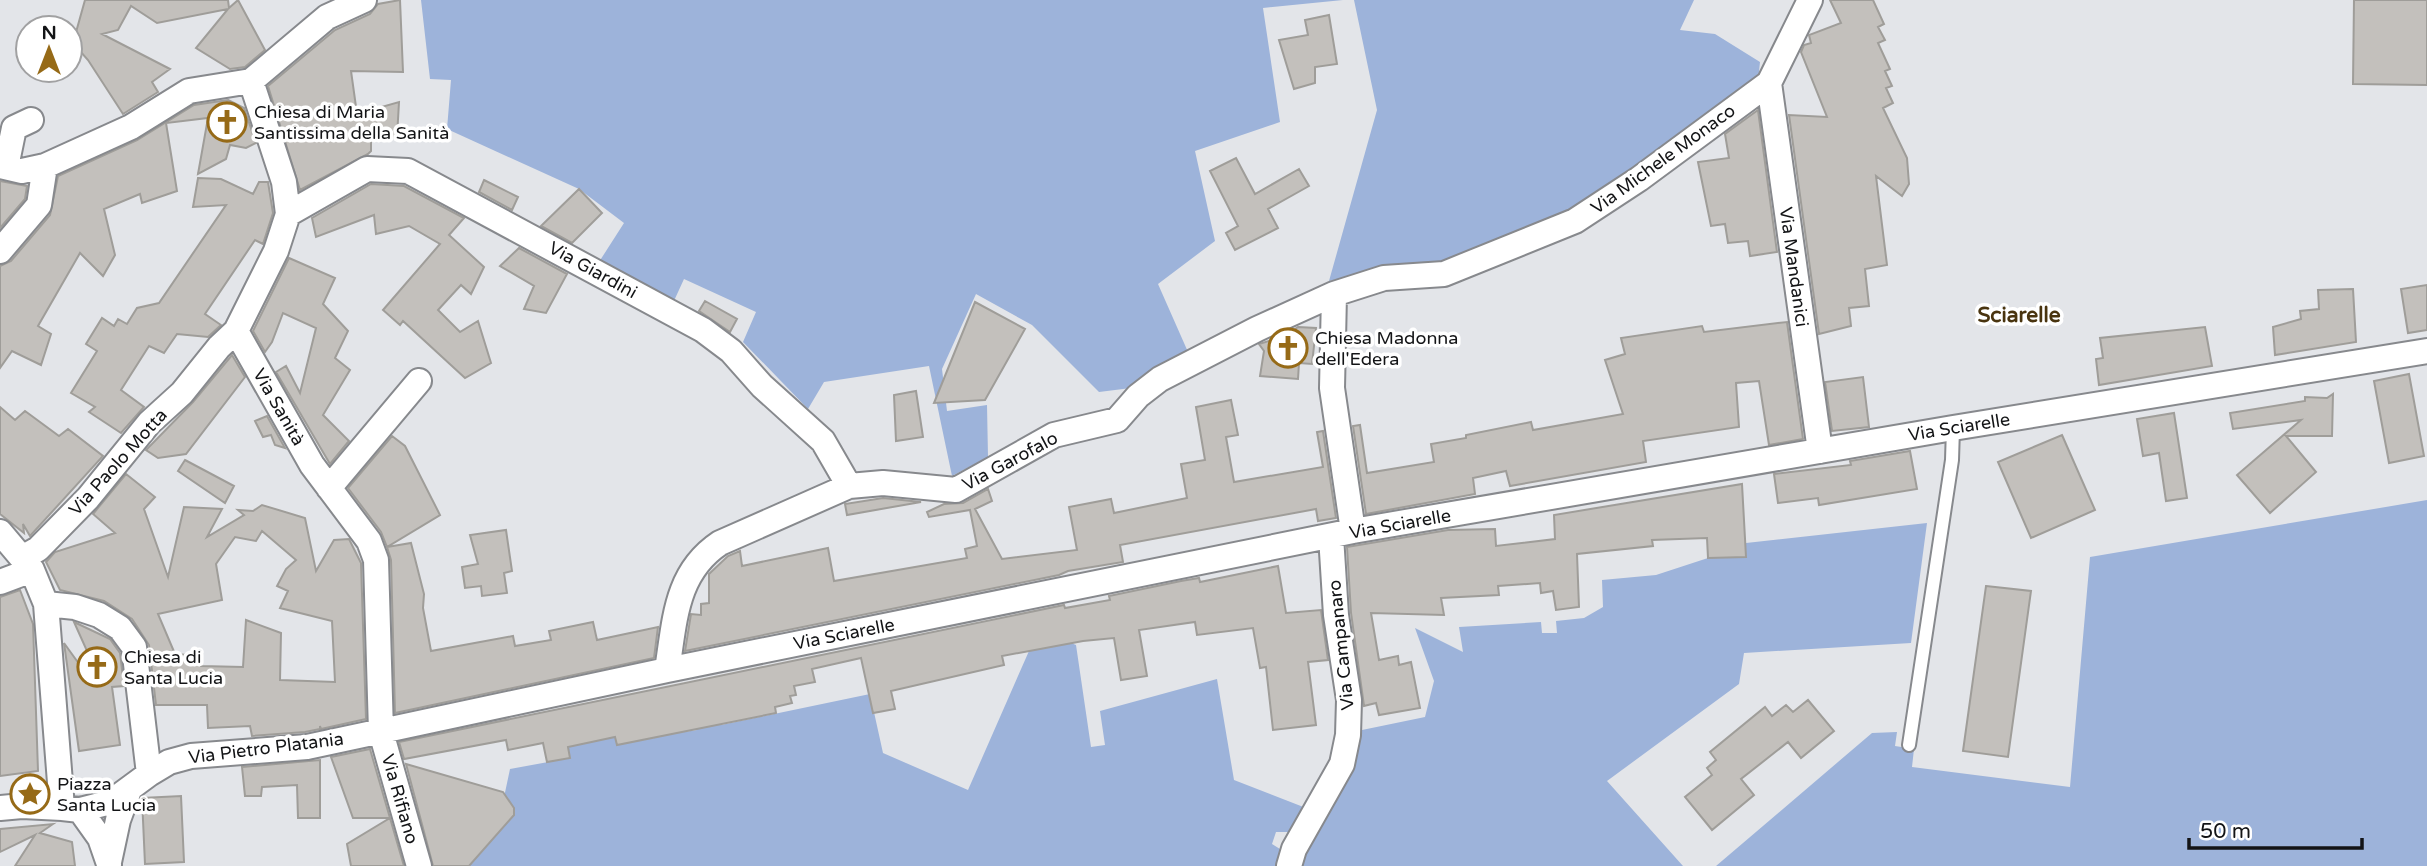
<svg xmlns="http://www.w3.org/2000/svg" width="2427" height="866" font-family="'Varela Round',sans-serif">
  <rect width="100%" height="100%" fill="#e3e5e9"/>
  <path fill="#9db3da" d="M421 0H1343L1263 8 1280 122 1195 151 1215 241 1158 284 1188 352 1139 387 1099 392 1032 325 976 294 942 369 947 411 987 405 988 457 952 476 929 366 824 382 808 409 743 342 756 312 684 279 673 303 599 262 624 223 579 189 447 129 451 80 430 79Z
    M1354 0H1694L1680 30 1715 34 1760 62 1758 81 1573 215 1443 268 1382 270 1329 281 1377 110Z
    M2427 500V866H1716L1872 733 1897 732 1895 746 1914 749 1912 767 2070 787 2090 557Z
    M1927 523 1911 643 1744 653 1739 684 1607 781 1683 866H1296L1355 737 1362 730 1425 717 1434 681 1415 628 1463 652 1459 627 1541 622 1542 633H1557L1556 621 1584 618 1603 607 1602 580 1656 575 1708 558 1746 557V543Z
    M1071 643 1076 645 1091 747 1105 745 1100 711 1217 679 1234 780 1306 808 1297 832H1276L1272 844 1288 854 1284 866H469L496 835 510 769 570 758 563 726 581 727 584 744 615 733 617 745 654 738 651 721 677 733 697 730 694 713 717 708 721 725 870 694 883 753 968 790 1029 651Z"/>
  <path fill="#c3c0bc" stroke="#9f9d99" stroke-width="2" fill-rule="evenodd" d="M85 0H228L229 8 238 0 265 50 245 67 230 69 196 48 228 9 157 23 131 6 118 30 102 34 170 69 152 82 158 92 123 114 88 60 73 43Z
    M400 0 403 72 351 71 357 114 399 102 397 137 371 139V151L368 154 300 190 268 86 335 30 370 14 378 4Z
    M1830 0H1873L1884 24 1878 27 1885 40 1878 43 1890 69 1885 71 1892 86 1886 88 1893 103 1883 108 1907 158 1909 184 1902 196 1876 176 1887 265 1865 269 1869 306 1849 308 1851 326 1819 334 1789 115 1827 117 1801 52 1804 45 1811 43 1809 35 1841 23Z
    M2354 0H2427V85L2353 84Z
    M1329 15 1337 64 1315 67V83L1294 89 1279 40 1308 35 1305 20Z
    M228 100 244 108 256 143 246 148 230 145 226 159 198 174 208 118 166 123 177 191 142 203 140 194 104 209 115 255 103 276 80 253 38 326 51 334 41 365 12 351 0 368V266L11 261 50 215 58 176 137 140 194 105Z
    M1758 110 1777 252 1750 256 1748 241 1728 243 1725 224 1711 226 1698 162 1729 158 1725 134Z
    M1236 158 1255 194 1299 169 1309 186 1268 209 1278 228 1235 250 1226 233 1238 226 1210 171Z
    M198 178 221 179 253 194 259 182H268L273 213 263 244 255 240 205 314 221 325 208 337 177 334 164 353 149 346 121 390 144 407 121 433 89 412 95 407 71 393 97 351 86 344 102 318 114 326 118 319 127 324 137 308 159 303 226 205 193 207Z
    M484 180 518 197 512 210 479 192Z
    M0 181 27 186 25 199 0 228Z
    M371 184 404 186 464 218 449 235 484 267 471 294 461 285 438 310 460 332 478 321 491 363 465 378 403 321 400 325 383 310 440 244 409 226 376 234 374 215 316 237 312 218Z
    M579 189 602 213 572 243 541 226Z
    M519 248 567 274 546 313 524 309 534 286 500 266Z
    M289 258 335 278 323 304 348 331 335 358 350 370 323 415 349 441 330 464 276 372 286 366 300 393 316 328 283 313 272 342 265 352 253 331Z
    M2427 285V330L2408 333 2401 289Z
    M2353 289 2356 342 2275 355 2273 327 2301 319 2300 311 2319 309 2318 290Z
    M705 301 737 319 730 332 699 311Z
    M975 302 1025 329 985 400 934 403Z
    M1787 322 1803 439 1769 445 1759 381 1736 383 1739 427 1643 441 1646 462 1510 486 1506 471 1473 478 1475 494 1366 514 1353 426 1360 425 1367 473 1434 462 1431 444 1466 438V435L1531 422 1533 430 1623 414 1605 360 1625 354 1621 338 1702 326 1704 332Z
    M1298 327 1316 328 1312 364 1299 363 1298 379 1260 376 1264 351 1259 344 1285 336Z
    M2205 327 2212 366 2099 385 2096 359 2103 358 2100 338Z
    M232 355 245 377 186 454 158 458 146 450 193 402Z
    M2409 374 2424 456 2389 463 2374 381Z
    M1863 377 1869 427 1832 431 1825 382Z
    M916 391 923 437 896 441 894 395Z
    M2333 394 2332 436H2286L2316 472 2270 513 2237 475 2301 420 2233 429 2230 413 2305 401V397L2327 398Z
    M1231 400 1238 435 1226 437 1234 482 1323 467 1317 432 1323 431 1336 518 1318 521 1316 509 1120 545 1123 562 1068 571 1059 575 685 651 691 614 701 615V604L709 603V574L728 556 740 551 742 566 828 548 834 581 967 558 965 549 977 546 970 510 929 517 927 512 944 504 963 503 988 489 992 501 975 509 1002 559 1077 550 1069 507 1111 499 1114 513 1187 498 1181 464 1205 460 1196 407Z
    M0 407 15 420 25 411 59 436 68 429 103 456 30 536 23 524 24 533 0 514Z
    M2174 413 2187 498 2166 501 2159 453 2143 456 2137 419Z
    M267 416 285 448 275 445 271 435 263 437 255 421Z
    M2062 435 2095 510 2031 538 1998 462Z
    M392 436 405 446 440 515 387 547 381 532 348 488Z
    M1910 451 1917 489 1819 505 1818 498 1778 503 1774 474 1851 465 1850 461Z
    M185 460 234 486 225 503 178 471Z
    M126 474 155 497 144 509 168 577 184 507 222 509 207 537 244 515 238 510 253 511 262 505 305 518 316 571 334 540 349 539 361 563 366 719 321 729 320 726V729L305 732 252 736 250 726 208 728 207 705H156L149 645 132 619 104 601 60 590 46 562 55 552 115 533 93 514ZM262 531 296 560 286 569 277 586 288 591 280 608 332 621 335 682 280 680 281 633 246 620 243 667 201 666V656L175 654 158 614 222 600 216 564 235 537 256 541Z
    M1742 484 1746 557 1708 558 1707 538 1652 540 1653 546 1577 554 1579 607 1556 610 1553 591 1541 593 1540 583 1498 586 1499 595 1441 598 1444 615 1371 613 1379 660 1398 656 1399 665 1411 662 1420 708 1379 715 1376 703 1364 706 1351 613 1347 547 1448 530 1495 529 1496 546 1555 539 1554 515Z
    M883 498 921 502 847 515 845 504Z
    M506 530 512 571 504 573 507 593 482 596 481 586 465 588 462 567 478 564 470 535Z
    M411 543 424 594 423 608 431 651 513 636 515 646 551 640 549 631 593 622 597 640 658 627 654 658 395 713 391 560 387 547Z
    M1278 566 1286 613 1321 610 1328 660 1308 662 1316 725 1273 730 1266 667 1260 668 1253 628 1197 635 1195 622 1139 630 1147 676 1121 680 1114 638 1083 641 1002 656 1004 665 891 691 895 709 873 713 861 658 812 669 815 682 794 686 796 695 790 696 792 703 775 707 776 713 617 745 615 737 568 747 570 758 547 762 543 743 508 750 506 740 404 759 399 742 1064 605 1065 608 1110 600 1109 596 1181 581 1199 578 1200 582Z
    M1986 586 2031 591 2008 757 1963 751Z
    M20 590 33 624 38 771 0 776V597Z
    M74 622 110 639 120 653 124 686 112 687 120 745 79 751 64 643 82 668 92 662Z
    M1808 700 1834 731 1801 758 1788 742 1741 779 1754 795 1712 830 1685 797 1712 775 1707 768 1716 760 1710 752 1765 707 1772 716 1786 705 1793 712Z
    M370 749 390 818H353L331 757Z
    M320 760V818H298L297 785 262 787 261 796H245L242 767Z
    M406 764 503 792 514 808V815L469 866H433Z
    M181 796 184 862 145 864 142 798Z
    M390 818 404 866H351L347 844Z
    M53 824 40 833 72 842 75 866H15L35 835 0 852V829Z"/>
  <g fill="none" stroke-linecap="round" stroke-linejoin="round">
    <g stroke="#87898d" stroke-width="16">
      <path id="lane" d="M1909 745 1952 460 1953 428"/>
    </g>
    <g stroke="#87898d" stroke-width="28">
      <path id="street" d="M251 81 327 17 364 0
        M1769 83 1820 451
        M0 166 22 171 45 166 131 127 189 91 251 81
        M6 167 14 128 31 120
        M288 214 367 169 408 171 703 330 731 351 762 386 823 441 849 486
        M0 251 39 205 45 166
        M236 331 312 465 369 541 376 560 381 732 419 866
        M329 488 419 381
        M1353 531 1332 388 1334 294 1384 278 1444 274 1575 221 1639 179 1769 83 1810 0
        M0 532 32 570 46 604 62 808 80 810 111 802 149 774 169 762 191 756 307 747 667 670 1353 531 1953 428 2427 351
        M24 557 38 549 88 498 149 423 182 393 219 347 236 331 276 251 288 214 284 182 251 81
        M0 582 32 570
        M46 604 75 607 99 615 120 628 134 647 149 774
        M667 670C675 621 675 573 720 543L849 486 883 483 956 490 1054 435 1117 420 1138 396 1160 379 1257 329 1334 294
        M0 808 22 806 62 808
        M80 810 100 838 109 864
        M109 862 118 820 129 790
        M1289 866 1294 849 1342 764 1348 735 1349 700 1336 615 1331 536"/>
    </g>
    <use href="#lane" stroke="#fff" stroke-width="12"/>
    <use href="#street" stroke="#fff" stroke-width="24"/>
  </g>
  <defs>
    <g id="church-ring" transform="scale(2.0125)"><circle r="9.5" fill="#fff" stroke="#966a17" stroke-width="1.5"/><path d="M-1.2-6h2.4v3.5h3.3v2.4h-3.3V6h-2.4V-.1h-3.3v-2.4h3.3Z" fill="#966a17"/></g>
    <g id="sight-ring" transform="scale(2.0125)"><circle r="9.5" fill="#fff" stroke="#966a17" stroke-width="1.5"/><path d="M0-6L1.8-2.2L6-1.7L2.9 1.2L3.7 5.4L0 3.3L-3.7 5.4L-2.9 1.2L-6-1.7L-1.8-2.2Z" fill="#966a17"/></g>
  </defs>
  <g fill-rule="evenodd">
    <use href="#church-ring" x="227" y="122"/>
    <use href="#church-ring" x="1288" y="348"/>
    <use href="#church-ring" x="97" y="667"/>
    <use href="#sight-ring" x="30" y="794"/>
  </g>
  <g text-anchor="middle" dominant-baseline="central" stroke-width="7" stroke-linejoin="round" paint-order="stroke">
    <g font-size="18" fill="#131416" stroke="#fff" text-anchor="start">
      <text x="254" y="112">Chiesa di Maria<tspan x="254" dy="21">Santissima della Sanità</tspan></text>
      <text x="1315" y="338">Chiesa Madonna<tspan x="1315" dy="21">dell'Edera</tspan></text>
      <text x="124" y="657">Chiesa di<tspan x="124" dy="21">Santa Lucia</tspan></text>
      <text x="57" y="784">Piazza<tspan x="57" dy="21">Santa Lucia</tspan></text>
    </g>
    <g font-size="18" fill="#131416" stroke="#fff">
      <text transform="translate(1663 159) rotate(-36)">Via Michele Monaco</text>
      <text transform="translate(1794 267) rotate(82)">Via Mandanici</text>
      <text transform="translate(593 270) rotate(29)">Via Giardini</text>
      <text transform="translate(279 407) rotate(60)">Via Sanità</text>
      <text transform="translate(1959 427) rotate(-9)">Via Sciarelle</text>
      <text transform="translate(1010 461) rotate(-28)">Via Garofalo</text>
      <text transform="translate(118 462) rotate(-48)">Via Paolo Motta</text>
      <text transform="translate(1400 524) rotate(-10)">Via Sciarelle</text>
      <text transform="translate(844 634) rotate(-11)">Via Sciarelle</text>
      <text transform="translate(1341 645) rotate(-96)">Via Campanaro</text>
      <text transform="translate(266 748) rotate(-7)">Via Pietro Platania</text>
      <text transform="translate(400 799) rotate(74)">Via Rifiano</text>
    </g>
    <g font-size="21" font-weight="bold" fill="#49340f" stroke="#fff">
      <text x="2019" y="315">Sciarelle</text>
    </g>
  </g>
  <g transform="translate(49 49)"><circle r="33" fill="#ffffff" stroke="#a1a1a2" stroke-width="2"/>
  <path d="M0-5L12 26L0 18L-12 26Z" fill="#966a17"/>
  <text y="-10" font-size="19" font-weight="bold" text-anchor="middle" fill="#131416">N</text>
  </g>
  <path d="M2189 838v10h173v-10" fill="none" stroke="#131416" stroke-width="3.5"/>
  <text x="2200" y="838" font-size="21" fill="#131416" stroke="#ffffff" stroke-width="5" paint-order="stroke">50 m</text>
</svg>
